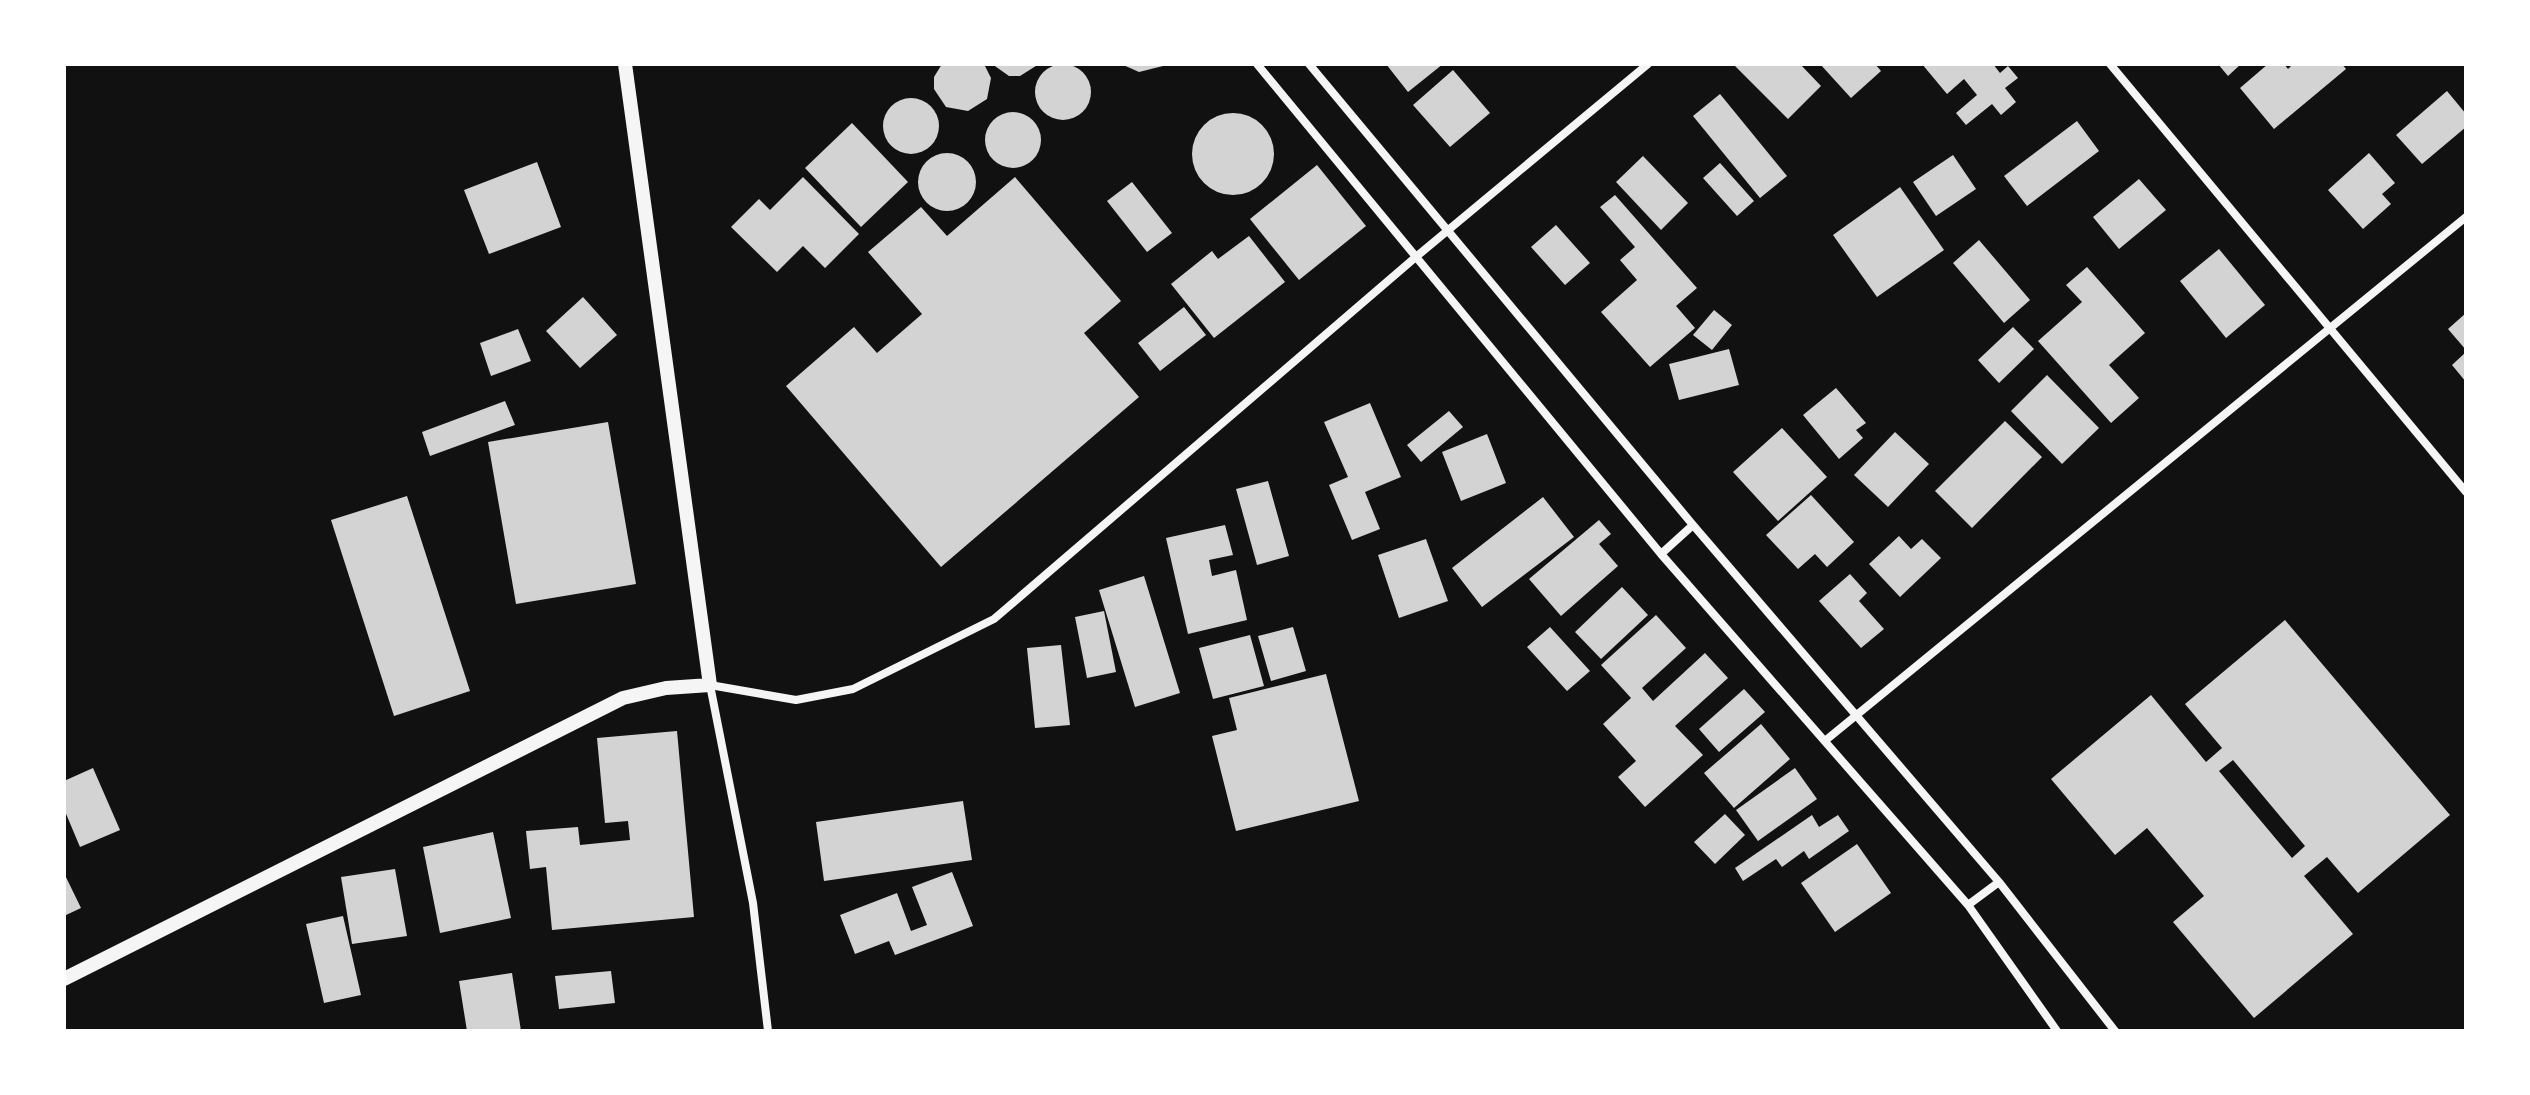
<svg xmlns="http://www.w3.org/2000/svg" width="2530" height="1095" font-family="Quicksand,sans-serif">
  <rect width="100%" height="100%" fill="#111"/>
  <path fill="#d3d3d3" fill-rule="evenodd" d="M1035 92a28 28 0 1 1 56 0a28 28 0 1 1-56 0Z
    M942 64H984L991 78 987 99 968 111 946 107 934 89V77Z
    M992 64H1039L1020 76H1009Z
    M1121 64H1171L1139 72Z
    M1386 64H1443L1408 92Z
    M1733 64H1800L1821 86 1788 119Z
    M1820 64H1875L1881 71 1851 98Z
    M1922 64H1993L2000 73 2008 66 2018 78 2005 88 2016 102 2001 115 1992 104 1966 125 1956 113 1977 95 1964 79 1947 94Z
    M2218 64H2241L2228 76Z
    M2268 64H2284L2288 69 2293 64H2342L2346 69 2274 129 2240 88Z
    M1453 70 1490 113 1450 147 1413 105Z
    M2447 91 2466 114V127L2422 164 2396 135Z
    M1720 94 1787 176 1760 198 1693 116Z
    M883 126a28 28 0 1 1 56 0a28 28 0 1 1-56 0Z
    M985 140a28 28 0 1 1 56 0a28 28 0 1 1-56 0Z
    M1192 154a41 41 0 1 1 82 0a41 41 0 1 1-82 0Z
    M2077 121 2099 151 2027 206 2004 176Z
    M852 123 908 182 861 227 805 168Z
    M2369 153 2395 183 2382 194 2391 204 2363 229 2328 190Z
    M918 182a29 29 0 1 1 58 0a29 29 0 1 1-58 0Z
    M1953 155 1976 189 1936 216 1913 182Z
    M1643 156 1688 203 1661 230 1616 182Z
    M537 162 561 227 489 254 464 190Z
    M1720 163 1754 201 1737 216 1703 178Z
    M1317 165 1366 226 1299 280 1250 219Z
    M803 177 859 234 825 268 803 246 777 272 731 227 759 199 770 210Z
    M1015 177 1121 301 1084 333 1139 397 941 567 786 386 854 327 877 353 922 314 868 252 921 207 947 236Z
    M2139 179 2166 210 2119 249 2093 217Z
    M1132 182 1172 233 1147 252 1107 201Z
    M1900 187 1944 250 1877 297 1833 235Z
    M1615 195 1697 288 1676 306 1695 328 1650 367 1601 312 1637 280 1620 260 1635 247 1600 207Z
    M1556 225 1590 263 1565 285 1531 247Z
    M1249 236 1285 282 1214 338 1171 284 1212 251 1218 259Z
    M1979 240 2030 300 2004 323 1953 263Z
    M2219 249 2265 305 2226 338 2180 281Z
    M2087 267 2145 333 2109 365 2139 398 2111 423 2038 341 2082 302 2066 285Z
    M583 297 617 335 580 368 546 331Z
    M1184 307 1206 335 1160 371 1138 343Z
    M1714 310 1732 325 1712 350 1693 335Z
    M2466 313V350L2448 329Z
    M2013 327 2034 349 1999 383 1978 360Z
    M518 329 531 361 491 376 480 343Z
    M1729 349 1739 385 1679 400 1669 364Z
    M2466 352V382L2452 365Z
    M2047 375 2099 428 2062 464 2011 411Z
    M1836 388 1866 423 1856 430 1863 438 1839 459 1803 415Z
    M505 401 515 425 430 456 422 432Z
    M1370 403 1401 477 1365 492 1380 529 1352 540 1329 485 1348 477 1324 422Z
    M1449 411 1463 427 1421 462 1407 445Z
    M2005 421 2042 457 1972 528 1935 491Z
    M608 422 636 584 516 604 488 442Z
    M1782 428 1827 477 1778 521 1733 472Z
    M1895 432 1929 464 1888 507 1854 475Z
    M1487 434 1506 483 1461 501 1442 452Z
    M1268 481 1289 556 1257 565 1236 489Z
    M1811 495 1854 542 1827 567 1815 554 1798 569 1766 535Z
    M407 496 470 691 394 716 331 520Z
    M1543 497 1574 537 1482 607 1452 568Z
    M1599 520 1611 534 1599 544 1618 566 1561 616 1529 579Z
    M1225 525 1233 555 1209 560 1212 576 1236 570 1247 620 1188 634 1166 538Z
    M1899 536 1911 549 1922 539 1941 558 1900 597 1869 564Z
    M1426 539 1448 601 1399 618 1378 555Z
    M1850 574 1867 593 1859 601 1884 629 1861 648 1819 601Z
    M1144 576 1180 693 1135 707 1099 590Z
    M1622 587 1648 615 1601 659 1575 632Z
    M1104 611 1116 672 1087 678 1075 617Z
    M1656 615 1686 648 1642 688 1653 701 1705 653 1728 678 1675 726 1703 755 1645 807 1618 777 1636 761 1603 724 1631 698 1601 665Z
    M2285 620 2450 815 2358 893 2327 857 2304 876 2353 934 2254 1018 2173 922 2204 896 2147 828 2115 855 2051 779 2151 695 2206 762 2222 748 2185 704ZM2233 760 2305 846 2292 858 2219 771Z
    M1293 627 1306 671 1271 681 1258 636Z
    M1550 627 1590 671 1567 691 1527 647Z
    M1250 635 1264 686 1213 699 1199 648Z
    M1061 645 1070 725 1035 728 1027 648Z
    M1326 674 1359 801 1236 831 1212 736 1237 730 1229 698Z
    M1744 689 1765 712 1719 752 1699 729Z
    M1761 724 1790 759 1734 808 1704 773Z
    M677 731 694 917 552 930 546 867 530 869 526 831 578 827 580 845 630 840 628 821 605 823 597 738Z
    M93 768 120 830 80 847 64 809V781Z
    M1795 768 1817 799 1758 841 1736 810Z
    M963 801 972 860 824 881 816 822Z
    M1725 814 1745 835 1715 864 1694 842Z
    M1812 815 1819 827 1838 815 1849 831 1809 859 1804 851 1782 867 1776 859 1743 881 1735 868Z
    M493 832 511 918 440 933 423 847Z
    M1857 844 1891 893 1835 932 1801 883Z
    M395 869 407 936 352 944 341 877Z
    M952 872 973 926 895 955 889 941 855 954 840 915 897 893 911 931 927 925 912 887Z
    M64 873 81 908 64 916Z
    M343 916 361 995 324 1003 306 924Z
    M611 971 615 1003 559 1009 555 976Z
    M512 973 521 1031H467L459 981Z"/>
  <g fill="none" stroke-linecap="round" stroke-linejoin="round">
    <path stroke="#f5f5f5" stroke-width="8" d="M1257 64 1661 554 1968 905 2057 1031
      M1309 64 1693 525 1999 882 2115 1031
      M2110 64 2466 492
      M1661 554 1693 525
      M1826 740 2466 217
      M1968 905 1999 882
      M768 1031 753 903 710 685 796 700 853 689 994 619 1417 256 1648 64"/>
    <path stroke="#f5f5f5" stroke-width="14" d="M64 979 623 698 666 688 710 685 625 64"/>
  </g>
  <rect width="2530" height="1095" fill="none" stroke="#ffffff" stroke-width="132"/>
</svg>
